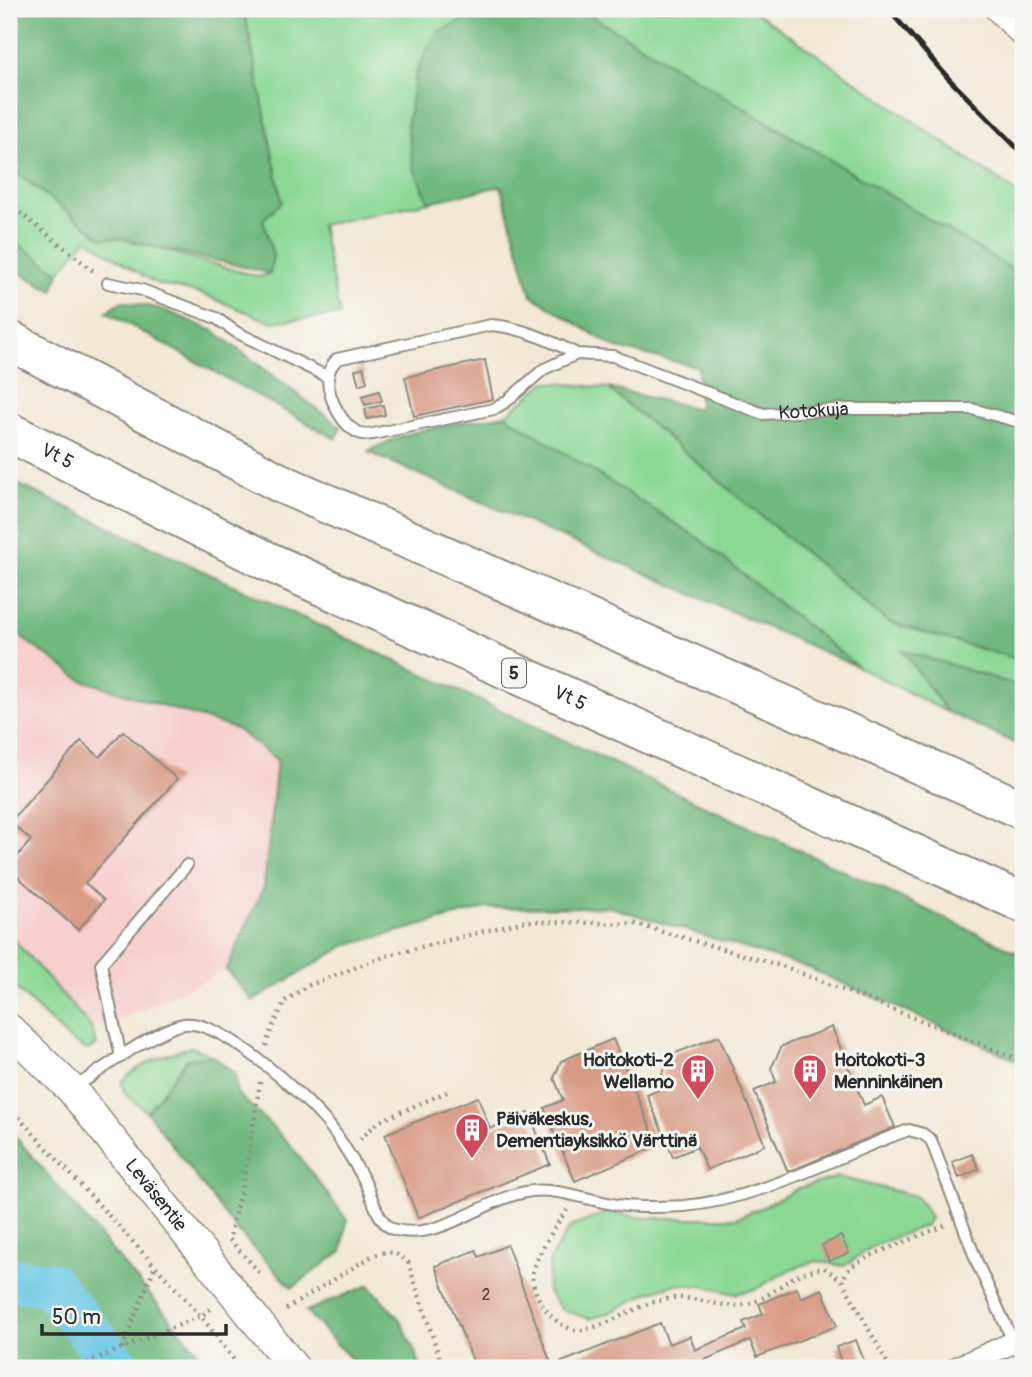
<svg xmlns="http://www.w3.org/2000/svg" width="1032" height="1377" font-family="Pangolin,sans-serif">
  <rect width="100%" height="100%" fill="#f6f6f2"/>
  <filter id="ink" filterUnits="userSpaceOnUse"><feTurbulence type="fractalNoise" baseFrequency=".0143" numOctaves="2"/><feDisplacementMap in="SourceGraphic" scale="14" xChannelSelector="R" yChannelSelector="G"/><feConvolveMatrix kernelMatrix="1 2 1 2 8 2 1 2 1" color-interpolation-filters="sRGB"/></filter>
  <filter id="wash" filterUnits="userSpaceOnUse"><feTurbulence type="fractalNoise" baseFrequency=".00686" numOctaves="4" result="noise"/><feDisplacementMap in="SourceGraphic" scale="28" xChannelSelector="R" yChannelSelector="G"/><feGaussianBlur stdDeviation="1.57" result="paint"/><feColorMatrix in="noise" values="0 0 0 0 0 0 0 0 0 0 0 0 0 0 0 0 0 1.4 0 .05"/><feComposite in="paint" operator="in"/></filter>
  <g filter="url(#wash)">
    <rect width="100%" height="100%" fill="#f2e8d5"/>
    <path fill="#f7d0ce" d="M9 629 82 680 236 729 277 760 264 887 226 970 137 1013 91 1027 9 934Z"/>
    <path fill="#8bd895" stroke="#5b8260" stroke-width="2" d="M244 9H538L468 18 414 168 429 202 321 225 340 315 271 322 202 294 155 283 86 239 59 273 9 237V167L102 238 118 237 259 277 270 273 273 256 263 219 282 202Z
      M580 9H751L1023 197V276Z
      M546 382 608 388 888 622 1023 661V687L903 651 947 712 858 667 698 538 505 415Z
      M9 934 91 1027 97 1045 87 1050 69 1039 9 982Z
      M191 1047 213 1056 187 1060 147 1112 124 1093 122 1082C139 1063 167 1054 191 1047Z
      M838 1177 915 1196 925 1208 930 1218 926 1225 874 1246 844 1266 817 1261 791 1269 756 1289 735 1294 702 1286 677 1284 647 1293 611 1312 590 1319 562 1310 547 1291 550 1259 570 1227 609 1212 645 1218H736L765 1206 799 1188Z"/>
    <path fill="#70b87e" stroke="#4e7254" stroke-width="2" d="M9 9H244L282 202 263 219 273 256 270 273 118 238H102L9 167Z
      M538 9H580L1023 276V661L888 622 608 388 699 409 698 367 614 347 531 295 501 186 429 202 414 169 407 126 416 73 437 32 468 18Z
      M9 237 59 273 53 291 9 267Z
      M122 301 162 309 214 331 341 427 336 439 106 312Z
      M505 415 698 538 858 667 368 452C408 427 460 424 505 415Z
      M9 480 1023 955V1063L806 967 610 907 486 908 345 946 253 1001 226 970 264 887 277 760 236 729 82 680 9 629Z
      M902 650 1023 687V747L947 712Z
      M213 1056 235 1074 237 1093 289 1143 347 1220 342 1251 292 1288 234 1227 147 1112 187 1059Z
      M9 1129 210 1366 212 1368H9Z
      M369 1285 401 1321 422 1368H359L306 1311Z"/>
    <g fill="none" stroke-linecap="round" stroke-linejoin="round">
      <path stroke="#65c6e3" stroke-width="44" d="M9 1279 50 1284 119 1368"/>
    </g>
    <g id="blocks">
      <path fill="#d89a84" d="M485 360 493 399 414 416 405 377Z
        M363 367 367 382 359 385 355 370Z
        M379 391 382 401 365 405 362 396Z
        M383 405 385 415 367 419 365 409Z
        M123 731 177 779 85 883 104 900 78 930 9 869V866L31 840 10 822 81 741 100 757Z
        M832 1027 864 1105 882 1097 895 1127 788 1172 754 1091 776 1082 771 1068 782 1046Z
        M719 1036 765 1145 707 1170 697 1147 673 1157 647 1095 667 1086 662 1073 673 1054Z
        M613 1039 658 1146 575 1181 544 1108 563 1100 554 1078 561 1061Z
        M478 1097 490 1129 529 1113 550 1164 418 1218 385 1134Z
        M972 1154 979 1169 959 1178 952 1162Z
        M841 1236 849 1253 829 1261 822 1245Z
        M507 1245 552 1366 660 1323 669 1344 690 1336 695 1350 746 1329 743 1322 763 1314 759 1304 797 1288 801 1298 822 1289 837 1326 757 1357 750 1340 700 1362 702 1368H476L435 1266 476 1250 479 1257Z
        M856 1340 867 1368H843L836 1347Z"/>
    </g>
  </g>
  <g filter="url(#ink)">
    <use href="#blocks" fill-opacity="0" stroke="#8e8a80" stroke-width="2"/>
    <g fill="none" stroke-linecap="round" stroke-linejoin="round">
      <g stroke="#8e8a80" stroke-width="14">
        <g id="service">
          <path d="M108 283 142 290 216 318 236 332 328 377"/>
          <path id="s1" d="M577 354C551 341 521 327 491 325L337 359C332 365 328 370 328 379 328 397 342 428 362 434 366 435 370 434 373 434L494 409 507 401 544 369 577 354 613 356 763 414 847 409H972L1023 423"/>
          <path d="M121 1057 101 964 187 865"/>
          <path d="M74 1088C100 1071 156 1029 184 1024 222 1019 305 1096 329 1125 342 1141 353 1161 363 1178 372 1193 377 1226 396 1230 444 1241 486 1196 532 1191 564 1188 594 1203 626 1206 644 1208 666 1207 684 1206 763 1199 835 1156 909 1130L923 1134 931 1140 978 1265 1014 1343"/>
        </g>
      </g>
      <g stroke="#8e8a80" stroke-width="24">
        <path id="minor" d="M995 9 1023 37
          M956 1368 1023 1338"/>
      </g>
      <g stroke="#8e8a80" stroke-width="33">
        <g id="secondary">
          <path id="s2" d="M9 1029 72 1090 294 1368"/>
        </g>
      </g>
      <g stroke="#8e8a80" stroke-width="42">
        <g id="motorway">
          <path d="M9 340 280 483 1023 810"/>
          <path id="s3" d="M9 432 267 561 1023 903"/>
        </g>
      </g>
      <path stroke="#8e8a80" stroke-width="4.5" stroke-dasharray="2 5" stroke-linecap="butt" d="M9 204 96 273
        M266 1046 269 1035 285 1001 307 986 389 955 525 921 636 924 788 968 1023 1061
        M260 1082 248 1159 229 1239 260 1273
        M9 1107 201 1316 240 1368
        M360 1139 380 1121 447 1092
        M567 1210C557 1223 537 1255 533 1271 528 1294 557 1333 582 1330 614 1325 640 1301 673 1298 698 1296 722 1310 747 1304 767 1300 784 1280 803 1273 810 1270 817 1269 824 1268L842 1280
        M286 1309 372 1256C387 1250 395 1251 408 1262L443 1368
        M122 1348 155 1266
        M74 1368 201 1316 212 1308
        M890 1368 842 1280 850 1267 870 1256 948 1224"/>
      <use href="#service" stroke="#fff" stroke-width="10"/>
      <use href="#minor" stroke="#fff" stroke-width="21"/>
      <use href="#secondary" stroke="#fff" stroke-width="30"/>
      <use href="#motorway" stroke="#fff" stroke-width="38"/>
      <path stroke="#2b2b2b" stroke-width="5" d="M888 9 949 79 1023 154"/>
    </g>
  </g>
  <defs>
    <g id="building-pin" transform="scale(1.75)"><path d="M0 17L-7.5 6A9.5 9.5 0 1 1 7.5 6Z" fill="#d1495b" stroke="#f6f6f2"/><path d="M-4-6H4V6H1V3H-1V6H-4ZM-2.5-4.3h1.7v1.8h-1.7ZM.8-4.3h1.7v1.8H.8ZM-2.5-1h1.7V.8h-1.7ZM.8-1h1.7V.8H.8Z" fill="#fff"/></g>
  </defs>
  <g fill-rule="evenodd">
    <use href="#building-pin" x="698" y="1071"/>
    <use href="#building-pin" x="810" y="1071"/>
    <use href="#building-pin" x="472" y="1130"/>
  </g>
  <g text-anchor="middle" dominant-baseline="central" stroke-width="6" stroke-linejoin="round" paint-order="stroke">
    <g font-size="16" fill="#564741">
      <text x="486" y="1295">2</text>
    </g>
    <rect fill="#f6f6f2" stroke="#686867" stroke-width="2" x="502" y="658.5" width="24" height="29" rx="5"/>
    <g font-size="18" font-weight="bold" fill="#2b2b2b">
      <text x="514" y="673">5</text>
    </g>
    <g font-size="19" fill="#2b2b2b" stroke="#f6f6f2">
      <text stroke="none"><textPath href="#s1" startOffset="822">Kotokuja</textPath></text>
      <text stroke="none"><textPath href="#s3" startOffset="54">Vt 5</textPath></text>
      <text stroke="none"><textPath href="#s3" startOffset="621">Vt 5</textPath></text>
      <text stroke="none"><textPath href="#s2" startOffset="222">Leväsentie</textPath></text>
    </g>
    <g font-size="19" font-weight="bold" fill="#2b2b2b" stroke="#f6f6f2" text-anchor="start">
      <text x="674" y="1060" text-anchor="end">Hoitokoti-2<tspan x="674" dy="22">Wellamo</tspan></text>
      <text x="834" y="1060">Hoitokoti-3<tspan x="834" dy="22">Menninkäinen</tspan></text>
      <text x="496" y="1119">Päiväkeskus,<tspan x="496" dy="22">Dementiayksikkö Värttinä</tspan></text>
    </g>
  </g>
  <rect width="1032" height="1377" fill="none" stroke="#f6f6f2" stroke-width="35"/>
  <path d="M42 1324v10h184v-10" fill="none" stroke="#2b2b2b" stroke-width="3.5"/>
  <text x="52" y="1324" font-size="21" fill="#2b2b2b" stroke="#f6f6f2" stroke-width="5" paint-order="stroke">50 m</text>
</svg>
